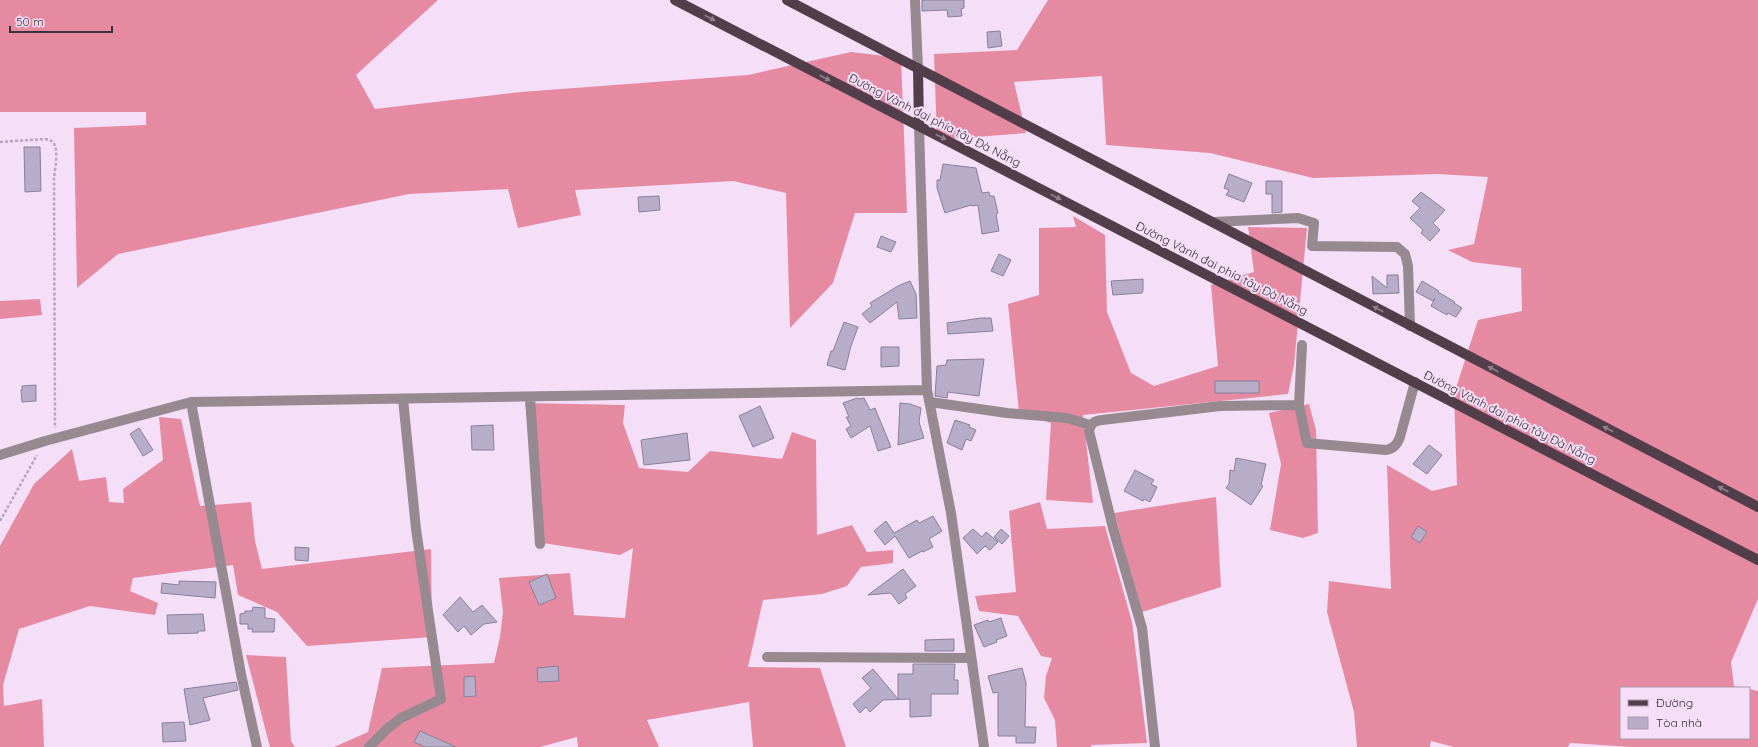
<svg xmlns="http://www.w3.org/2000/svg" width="1758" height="747" font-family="Quicksand,sans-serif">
  <rect width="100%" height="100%" fill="#f5dff8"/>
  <path fill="#e68aa2" d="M0 0H438L356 75 375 109 521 92 748 75 851 52 901 58 907 213H855L833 283 790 328 786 193 733 181 575 190 581 215 518 228 508 189 409 194 118 254 77 288 74 128 146 125V112H0Z
    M1048 0H1758V599L1731 662 1734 686 1742 688H1621V738H1749V689L1758 691V747H1632L1570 743 1568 747H1454L1431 741 1430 747H1357L1354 712 1327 612 1329 581 1391 589 1387 465 1432 491 1457 485 1454 394 1478 320 1522 311 1521 268 1472 262 1448 250 1474 244 1488 177 1438 174 1313 178 1210 153 1106 145 1102 76 1014 82 1026 133 937 140 934 54 1017 50Z
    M1073 216 1105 235 1107 312 1131 373 1154 386 1218 366 1211 285 1254 272 1248 227 1307 228 1294 365 1288 394 1083 415 1093 503 1046 500 1051 423 1019 412 1008 304 1039 295V228L1076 227Z
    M40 299 42 315 0 319V301Z
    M525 403 625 405 623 423 639 468 688 472 710 451 782 459 792 432 816 440 817 535 852 525 867 552 893 550V563L861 567 847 586 822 594 763 600 748 667 820 668 846 747H753L749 702 647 720 659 747H578L577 737 540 747H334L368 732 382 668 494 663 500 637 503 612 499 578 570 573 574 615 625 618 633 548 620 555 543 543Z
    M1309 404 1316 430 1318 533 1303 538 1270 530 1281 464 1269 413Z
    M159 417 181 419 200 506 251 502 255 541 262 569 431 549 432 637 307 646 277 612 238 595 233 565 133 578 130 591 158 603 155 615 90 606 19 629 3 685 4 706 42 699 44 747H0V546L34 484 72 449 79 481 106 477 109 502 124 503 123 489 163 460Z
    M1216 497 1221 587 1142 612 1114 513Z
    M1040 502 1047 529 1105 526 1132 622 1147 743 1092 745 1091 747H1057L1055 720 1044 698 1046 676 1052 658 1041 656 1018 616 979 611 975 596 1016 592 1009 511Z
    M246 655 286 657 291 741 295 747H270Z"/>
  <path fill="#b7adc8" stroke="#887f98" d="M922 0H964V8L961 9 962 16 948 17 947 10 922 11Z
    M1000 31 1002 46 988 48 987 32Z
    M24 147H40L41 191 25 192Z
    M943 164 976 168 982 193 989 192 990 196H994L998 213 996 214 999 231 982 234 978 205 972 206 971 205 945 213 937 188V180H940Z
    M1229 174 1252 183 1244 202 1226 195 1229 190 1224 188Z
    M1266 181H1282V212L1272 213V194H1266Z
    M1421 192 1445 210 1433 223 1440 230 1430 241 1421 233 1423 230 1410 218 1420 208 1412 201Z
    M659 196 660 210 639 212 638 197Z
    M881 236 896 242 891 252 877 247Z
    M999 254 1011 260 1003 276 991 271Z
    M1387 275H1398L1399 293 1373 294 1372 276 1387 288Z
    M1143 279V291L1142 293 1113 295 1111 281Z
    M910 281 916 294 917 318 899 319 897 302 870 323 862 314 872 306 870 303 898 286Z
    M1422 281 1439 291 1438 292 1455 302 1454 303 1462 308 1456 317 1448 313 1447 315 1431 306 1435 298 1433 301 1416 292Z
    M981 318H991L993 331 948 334 947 323Z
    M844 322 858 327 851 346 845 370 827 365 831 351H833Z
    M881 347H899V366L881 367Z
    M984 359 979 396 948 392 947 398 935 396 937 366 946 365 947 360Z
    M1215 381H1259V393H1215Z
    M36 385V401L22 402 21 390H22V386Z
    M857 398 859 399 864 398 870 410 875 408 891 447 878 451 870 426 851 438 846 429 851 426 846 417H849L843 403Z
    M900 403 910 404 921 408 919 422 924 438 898 445Z
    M760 406 774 438 753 447 739 416Z
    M955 420 970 425 969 427 976 430 971 441 966 439 962 450 947 443Z
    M493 425 494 450H472L471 426Z
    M139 428 153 450 143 456 130 434Z
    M687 433 690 460 644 465 641 440Z
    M1429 445 1442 455 1427 474 1413 464Z
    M1236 458 1266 464 1261 485 1263 486 1251 505 1226 488 1229 484 1230 470 1234 471Z
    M1135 470 1154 480 1151 484 1157 487 1150 502 1144 499 1143 501 1124 491Z
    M933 516 942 531 929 539 933 547 923 552 922 551 909 558 895 536 885 545 874 531 886 521 894 533 917 520 919 523Z
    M1418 526 1427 532 1420 543 1411 537Z
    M973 529 982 537 986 532 998 542 990 550 985 546 977 554 963 538Z
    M1001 529 1009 536 1002 544 994 537Z
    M295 547 309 548 308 561 295 560Z
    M903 569 916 586 905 594 907 598 899 604 891 593 868 595Z
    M547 574 556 598 539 605 529 582Z
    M179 581 216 582 215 598 161 593 162 583 179 585Z
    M460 597 473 612 482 605 497 622 484 624 471 635 464 626 458 632 443 615Z
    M253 607 265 608V618L275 619 274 632H252L253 629H248V624H240V614L245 613V611H252Z
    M203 614 205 631H198V633L168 634 167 615Z
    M1001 618 1007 636 996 640 997 642 984 647 974 625 988 620 989 622Z
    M954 639V651H925V640Z
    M913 664H955L954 680H958V694H931V716L910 717V699L883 700 870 712 866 707 860 713 853 704 871 688 862 678 873 669 898 699V674H913Z
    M558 666 559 681 538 682 537 668Z
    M1022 668 1026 683 1025 727H1036L1035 743H1016V736H998V692L993 693 988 676Z
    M475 676 476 696 464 697V677Z
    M236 682 238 690 203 698 210 720 190 725 184 689Z
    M184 722 186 741 163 742 162 723Z
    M420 731 456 747H425L414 742Z"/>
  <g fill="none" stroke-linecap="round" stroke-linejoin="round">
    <path stroke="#b7a6ba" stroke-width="2.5" stroke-dasharray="3 2" stroke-linecap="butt" d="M0 142 45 139C48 140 51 140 53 142 59 150 55 168 54 178L55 428
      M0 521 37 455"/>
    <path stroke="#968990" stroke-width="10" d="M915 0 918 68
      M919 126 927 390 951 513 984 747
      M1213 222 1298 218 1314 223 1312 246 1397 247 1405 254 1408 266 1410 326
      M1302 345 1299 405 1307 443 1386 450C1394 448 1397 445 1400 437L1415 382
      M530 397 540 544
      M191 402 241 674 257 747
      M930 402 1007 413 1067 418 1090 425
      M0 455 45 441 191 402 927 390
      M767 657 971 658
      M369 747 388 728 401 718 441 699 416 529 403 399
      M1155 747 1142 628 1113 528 1089 431C1091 423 1094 421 1102 420L1220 406 1299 405"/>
    <path stroke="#523e4a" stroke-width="10" d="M675 0 1758 560
      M787 0 1758 507
      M918 68 919 126"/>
  </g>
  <defs><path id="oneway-solid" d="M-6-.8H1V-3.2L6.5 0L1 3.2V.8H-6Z"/></defs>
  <g fill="#937e90">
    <use href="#oneway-solid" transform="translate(710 18) rotate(27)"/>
    <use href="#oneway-solid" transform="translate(825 78) rotate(27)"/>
    <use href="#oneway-solid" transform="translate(941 137) rotate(27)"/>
    <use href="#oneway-solid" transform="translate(1056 197) rotate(27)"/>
    <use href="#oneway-solid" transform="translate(1378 309) rotate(-152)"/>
    <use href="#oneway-solid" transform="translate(1493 369) rotate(-152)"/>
    <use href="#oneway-solid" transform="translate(1608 429) rotate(-152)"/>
    <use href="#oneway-solid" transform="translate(1723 489) rotate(-152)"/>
  </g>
  <g text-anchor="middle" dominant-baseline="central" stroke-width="4" stroke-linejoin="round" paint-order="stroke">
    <g font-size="12" fill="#382f39" stroke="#f5dff8">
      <text transform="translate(935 120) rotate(27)">Đường Vành đai phía tây Đà Nẵng</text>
      <text transform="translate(1222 268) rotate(27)">Đường Vành đai phía tây Đà Nẵng</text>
      <text transform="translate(1510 417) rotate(27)">Đường Vành đai phía tây Đà Nẵng</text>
    </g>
  </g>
  <rect x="1620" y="687" width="130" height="52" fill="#f5dff8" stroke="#a999ac"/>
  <rect x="1628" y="700" width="20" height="6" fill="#523e4a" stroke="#a999ac"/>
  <text x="1656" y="707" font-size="12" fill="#382f39">Đường</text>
  <rect x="1628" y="717" width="20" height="12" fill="#b7adc8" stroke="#a999ac"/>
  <text x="1656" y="727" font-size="12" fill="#382f39">Tòa nhà</text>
  <path d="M10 26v6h102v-6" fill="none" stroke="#382f39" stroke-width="2"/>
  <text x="16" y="26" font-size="12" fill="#382f39" stroke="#f5dff8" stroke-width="3" paint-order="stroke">50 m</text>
</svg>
